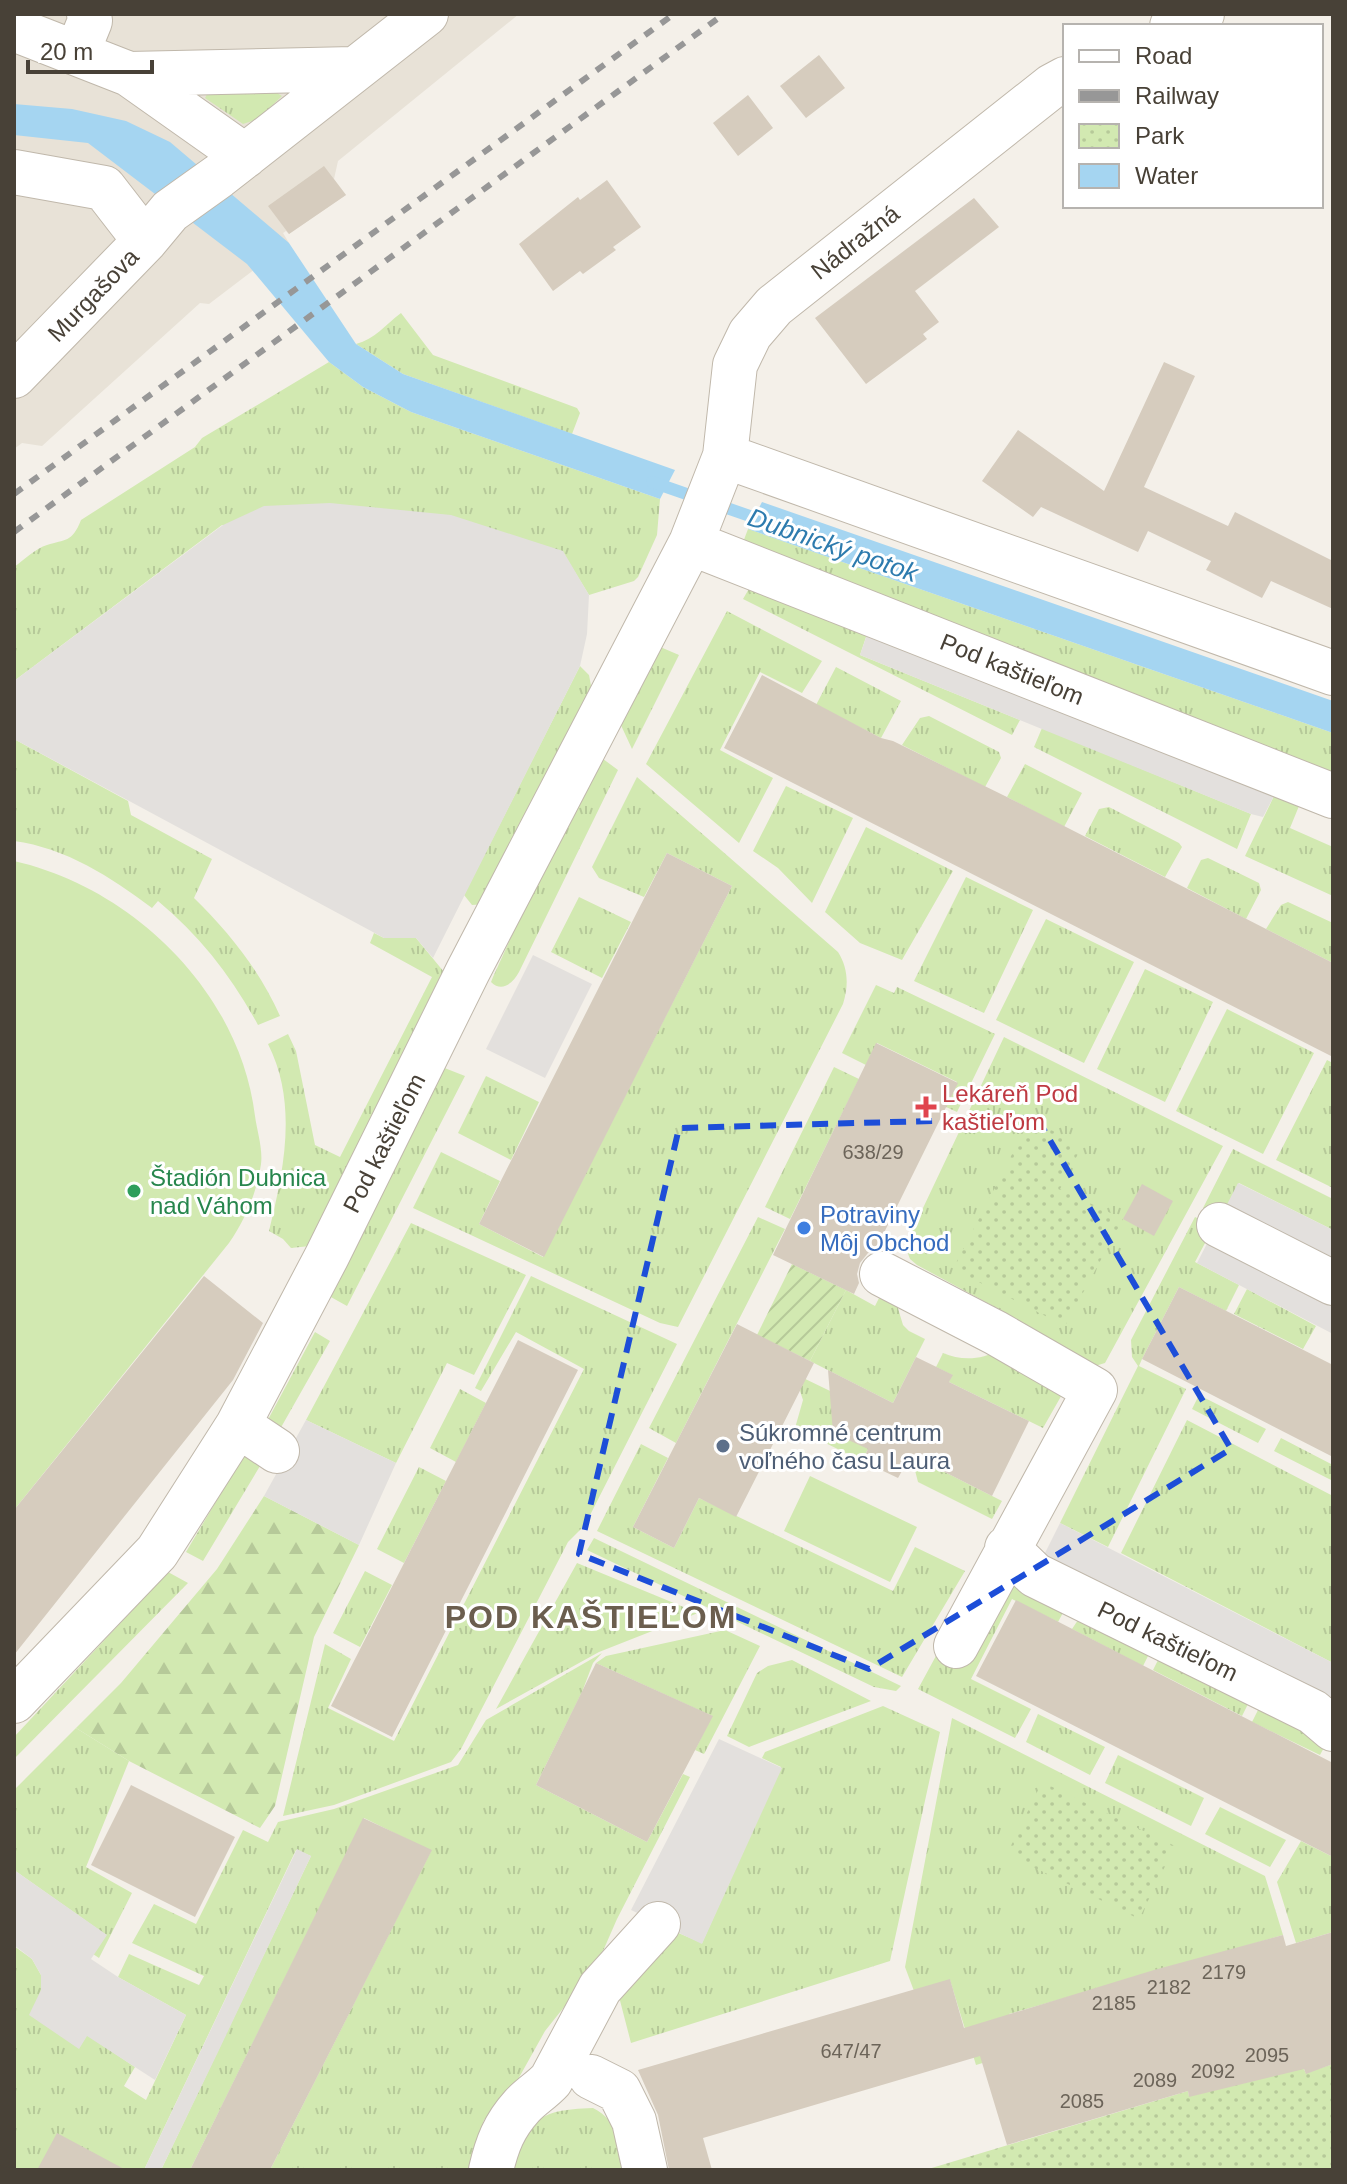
<svg xmlns="http://www.w3.org/2000/svg" width="1347" height="2184" font-family="Helvetica,sans-serif">
  <defs>
    <pattern id="grass-tufts" width="24" height="20" patternUnits="userSpaceOnUse" patternTransform="scale(2)"><rect width="24" height="20" fill="#d2e9b1"/><path d="M3 7l-1-3M5 7V3M7 7l1-3M15 17l-1-3M17 17v-4M19 17l1-3" fill="none" stroke="#b6c999"/></pattern>
    <pattern id="forest-firs" width="22" height="20" patternUnits="userSpaceOnUse" patternTransform="scale(2)"><rect width="22" height="20" fill="#d2e9b1"/><path d="M5 1l3.5 6h-7zM16 11l3.5 6h-7z" fill="#b6c999"/></pattern>
    <pattern id="park-dots" width="8" height="8" patternUnits="userSpaceOnUse" patternTransform="scale(2)"><rect width="8" height="8" fill="#d2e9b1"/><path d="M2 2h.1M6 6h.1" fill="none" stroke="#b6c999" stroke-width="1.8" stroke-linecap="round"/></pattern>
    <pattern id="garden-furrows" width="10" height="10" patternUnits="userSpaceOnUse" patternTransform="scale(2)"><rect width="10" height="10" fill="#d2e9b1"/><path d="M-1 1l2-2M0 10L10 0M9 11l2-2" fill="none" stroke="#b6c999"/></pattern>
  </defs>
  <rect width="100%" height="100%" fill="#f4f0e9"/>
  <path fill="#e8e2d7" d="M14 14H519L338 161 334 179 346 195 289 234 286 231 283 233 289 243 209 304 200 303 42 446 22 443 14 449Z"/>
  <path fill="url(#grass-tufts)" d="M211 87 269 88 282 96 258 119 243 124 205 98Z
    M401 313 433 355 577 408 580 413 572 434 403 374 356 344C375 339 385 325 401 313Z
    M329 362 363 387 411 412 660 499 657 535 638 577 634 581 589 595 562 551 222 525 14 681V567C24 560 36 548 47 545 65 539 72 543 81 520L195 447 202 438Z
    M748 529 1333 733V778L742 545Z
    M750 587 868 631 860 655 1020 720 1012 735 743 599Z
    M727 611 822 661 802 693 760 672 720 750 773 778 739 843 646 764Z
    M658 646 679 655 632 749 619 721Z
    M580 666 589 675 592 691 486 904 472 905 464 895Z
    M836 667 901 701 881 738 816 705Z
    M929 716 999 752 1001 758 985 787 902 745 920 718Z
    M1042 728 1251 814 1237 849 1034 747Z
    M14 739 128 801 131 815 212 859 194 898C229 932 260 971 280 1016L258 1025C232 977 200 936 158 901L152 908C111 877 66 848 14 841Z
    M595 753 618 770 519 972C513 983 502 993 491 982L493 977Z
    M1025 764 1082 793 1064 827 1007 797Z
    M637 777 838 952C848 968 849 985 843 1004L678 1327 660 1323 413 1208 441 1152 500 1181 479 1224 543 1257 732 886 667 853 644 897 599 878 592 867Z
    M786 786 853 818 812 903 778 868 753 851Z
    M1274 796 1299 806 1290 828 1333 847V896L1245 856Z
    M1109 807 1179 843 1182 847 1165 877 1085 836 1099 809Z
    M866 827 953 871 902 960 860 943 825 912Z
    M1208 858 1259 883 1261 890 1246 919 1187 888 1201 860Z
    M966 877 1033 910 984 1013 914 981Z
    M579 897 631 922 602 978 551 952Z
    M1288 902 1333 923V963L1266 929 1281 905Z
    M1046 919 1134 962 1084 1063 996 1020Z
    M374 933 384 938H416L444 972 310 1246 291 1248 283 1239 269 1231C284 1170 298 1103 268 1044L288 1034 296 1051 315 1145 340 1157 432 977 370 943Z
    M1145 969 1213 1002 1165 1102 1097 1069Z
    M876 985 894 993 897 987 995 1034 957 1112 946 1107 957 1082 877 1043 866 1065 842 1053Z
    M1227 1009 1314 1053 1263 1154 1176 1111Z
    M1004 1037 1223 1146 1105 1363 1095 1366 1010 1333 1006 1313 917 1265 910 1259 905 1246Z
    M1327 1060 1333 1063V1188L1276 1160Z
    M442 1067 465 1076 347 1306 329 1296Z
    M834 1067 859 1079 790 1219 765 1207Z
    M486 1076 539 1102 511 1160 458 1133Z
    M1233 1149 1333 1199V1230L1239 1183 1221 1217 1203 1208Z
    M758 1217 785 1229 676 1443 649 1428Z
    M1195 1217 1214 1226 1195 1262 1239 1285 1226 1311 1179 1287 1142 1359 1139 1366 1186 1389 1108 1547 1060 1523 1138 1366 1132 1357 1131 1340Z
    M411 1223 526 1275 474 1375 447 1363 396 1463 306 1420Z
    M531 1276 677 1344 585 1525 568 1542 461 1749 451 1762 334 1805 283 1816 325 1644 351 1659 328 1708 394 1741 584 1369 516 1332 481 1391 475 1388Z
    M1247 1289 1316 1326 1303 1349 1234 1314Z
    M846 1290 875 1306 881 1294 897 1305 903 1325 909 1331 925 1339 893 1403 810 1361Z
    M315 1332 330 1341 275 1438 264 1427Z
    M999 1350 1068 1384 1043 1428 949 1382 952 1375 936 1367 943 1353C961 1361 982 1360 999 1350Z
    M768 1361 884 1417 862 1461 795 1428 803 1400 800 1391 763 1372Z
    M460 1389 486 1403 456 1462 430 1448Z
    M1199 1395 1266 1429 1258 1443 1192 1409Z
    M1187 1420 1333 1496V1663L1121 1553Z
    M1281 1438 1333 1465V1481L1274 1451Z
    M641 1444 668 1458 633 1527 674 1548 699 1498 893 1591 915 1547 965 1571 902 1677 597 1531Z
    M246 1451 263 1461 203 1561 186 1552Z
    M911 1455 1002 1501 992 1519 918 1482Z
    M419 1467 446 1481 404 1563 377 1549Z
    M594 1538 901 1686 896 1691 874 1687 587 1550Z
    M577 1563 698 1613 599 1652 496 1709Z
    M365 1571 392 1585 360 1647 333 1633Z
    M168 1572 188 1583 14 1759V1737Z
    M1009 1581 1065 1609 1058 1622 1012 1599 971 1679 1031 1709 1015 1738 918 1689 943 1643Z
    M1078 1620 1148 1656 1143 1666 1072 1629Z
    M725 1630 760 1646 704 1754 695 1750 712 1716 596 1663 606 1656Z
    M602 1653 593 1663 582 1692 536 1785 647 1842 683 1774 690 1777 617 1919 596 1967 545 2031 516 2083 484 2120 468 2170H270L431 1851 364 1818 190 2170H161L311 1856 296 1850 144 2170H14V1946L32 1959 41 1975V1990L79 2048 87 2035 135 2067 124 2086 146 2100 186 2015 118 1977 129 1954 199 1985 204 1976 132 1943 154 1904 196 1924 243 1830 268 1842 278 1822 334 1809 458 1765 486 1720Z
    M792 1660 871 1701 749 1747 727 1736 757 1673 768 1666Z
    M1158 1660 1248 1704 1242 1716 1153 1670Z
    M883 1706 940 1732 890 1961 631 2043 617 1989 669 1929 702 1943 781 1767 762 1758 765 1752Z
    M1259 1708 1327 1742 1320 1755 1252 1722Z
    M1038 1714 1105 1747 1090 1775 1026 1742Z
    M952 1718 1265 1876 1283 1935 1009 2014 1019 2052 976 2065 950 1980 914 1991 905 1967Z
    M76 1728 129 1761 86 1867 132 1893 99 1958 93 1954 106 1935 14 1870V1790Z
    M1118 1755 1204 1798 1191 1826 1105 1783Z
    M1220 1807 1286 1840 1270 1867 1205 1834Z
    M1301 1841 1333 1857V1932L1296 1943 1277 1882Z
    M593 2108C621 2123 619 2142 625 2170H507C532 2121 533 2110 593 2108Z"/>
  <path fill="url(#forest-firs)" d="M264 1496 359 1545 314 1637 275 1806 260 1828 129 1761 76 1728 121 1683 217 1569Z"/>
  <path fill="url(#park-dots)" d="M1030 1119 1082 1146 1060 1189 1123 1219 1065 1326 953 1269Z
    M1042 1782 1175 1846 1139 1919 1007 1854Z
    M1333 2064V2170H925L1188 2091 1189 2096 1303 2068 1306 2073Z"/>
  <path fill="url(#garden-furrows)" d="M792 1264 846 1290 810 1361 757 1335Z"/>
  <path fill="#d2e9b1" d="M14 861C133 888 240 992 255 1116 257 1131 263 1149 261 1164 257 1192 245 1220 229 1243L14 1510Z
    M810 1476 917 1527 890 1582 784 1531Z"/>
  <path fill="#e3e0dd" d="M330 503 451 515 563 551 589 595 587 634 580 666 433 958 416 938H384L14 739V681L223 525 264 506Z
    M874 614 1333 796V820L1274 796 1263 817 1251 814 860 655Z
    M533 955 592 984 545 1078 486 1049Z
    M1238 1183 1333 1230V1334L1197 1263Z
    M306 1420 396 1463 359 1545 264 1496Z
    M1060 1523 1333 1663V1705L1041 1561Z
    M719 1739 782 1768 702 1944 631 1910Z
    M297 1849 311 1856 219 2050 161 2170H144Z
    M14 1870 107 1935 91 1959 118 1977 186 2015 155 2080 87 2036 79 2049 29 2015 41 1990V1975L32 1959 14 1945Z"/>
  <path fill="#a5d5f1" d="M14 104 72 109 126 121 170 142 289 243 356 344 403 374 675 470 660 499 411 412 363 387 329 362 247 264 88 143 14 135Z
    M762 502 1333 701V733L748 529Z"/>
  <g fill="none" stroke-linecap="round" stroke-linejoin="round">
    <path stroke="#a5d5f1" stroke-width="12" d="M652 482 767 522"/>
  </g>
  <path fill="#d6ccbe" d="M819 55 845 88 806 118 780 86Z
    M748 95 773 128 738 156 713 123Z
    M324 166 346 195 289 234 268 206Z
    M607 180 641 227 613 247 616 250 583 274 580 271 553 291 519 244 578 197 580 200Z
    M974 198 999 227 915 291 939 322 923 334 927 339 866 384 815 318Z
    M1164 362 1195 376 1144 487 1228 526 1235 512 1333 561V609L1271 581 1262 598 1206 570 1211 561 1148 531 1138 552 1041 507 1033 517 982 481 1018 430 1104 491Z
    M762 675 881 738 893 741 1007 797 1333 963V1057L724 748Z
    M667 853 732 886 544 1257 479 1224Z
    M876 1043 958 1083 875 1251 868 1253 860 1263 857 1274 859 1283 854 1294 773 1255Z
    M1142 1184 1173 1201 1154 1236 1123 1219Z
    M204 1276 263 1323 233 1380 14 1655V1510Z
    M1179 1287 1333 1365V1457L1142 1359Z
    M737 1324 814 1363 736 1517 699 1498 674 1548 633 1527Z
    M518 1340 578 1370 392 1737 331 1706Z
    M916 1357 953 1375 949 1382 1029 1421 992 1496 911 1455 898 1478 862 1461 868 1449 833 1433 828 1370 893 1403Z
    M1016 1600 1333 1763V1857L976 1676Z
    M596 1663 713 1716 647 1842 536 1785Z
    M131 1785 235 1837 195 1917 91 1865Z
    M363 1818 432 1850 270 2170H190Z
    M1333 1932V2064L1306 2074 1304 2069 1189 2097 1188 2091 1007 2145 980 2056 703 2138 712 2170H669L658 2115 638 2070 950 1979 964 2028 1154 1970 1283 1935 1286 1946Z
    M57 2133 126 2170H37Z"/>
  <g fill="none" stroke-linecap="round" stroke-linejoin="round">
    <g stroke="#c0b8ab" stroke-width="46">
      <path id="street" d="M1172 26 1202 14
        M14 29 129 74 245 156
        M77 53 90 21 89 14
        M129 74 353 69
        M14 172 104 188 145 241
        M14 376 145 241 170 211 219 176 426 14
        M725 456 1333 673
        M691 543 1333 796
        M1219 1225 1333 1283
        M882 1274 996 1333 1095 1390 956 1646
        M238 1425 277 1451
        M1007 1548 1035 1575 1313 1712 1333 1729
        M14 1701 157 1552 238 1425 327 1256 468 971 691 543 725 456 735 365 750 334 774 306 1052 86 1065 79
        M591 2077 619 2091 634 2121 645 2170
        M491 2170C497 2144 504 2126 522 2106 531 2096 542 2090 551 2080L600 1988 658 1924"/>
    </g>
    <use href="#street" stroke="#fff" stroke-width="44"/>
    <path stroke="#979797" stroke-width="6" stroke-dasharray="10 10" stroke-linecap="butt" d="M14 494 674 14
      M14 532 724 14"/>
  </g>
  <path fill="none" stroke="#1d4ed8" stroke-width="6" stroke-dasharray="16 10" stroke-linejoin="round" d="M1037 1118 1231 1449 869 1669 579 1554 679 1128Z"/>
  <path fill="#e0444e" stroke="#fff" stroke-width="3" d="M922 1095h8v8h8v8h-8v8h-8v-8h-8v-8h8z"/>
  <circle fill="#2e9e5b" stroke="#fff" stroke-width="3" cx="134" cy="1191" r="8"/>
  <circle fill="#3f7fe0" stroke="#fff" stroke-width="3" cx="804" cy="1228" r="8"/>
  <circle fill="#5c6f8a" stroke="#fff" stroke-width="3" cx="723" cy="1446" r="8"/>
  <g text-anchor="middle" dominant-baseline="central" stroke-width="6" stroke-linejoin="round" paint-order="stroke">
    <g font-size="20" fill="#6c6459">
      <text x="873" y="1152">638/29</text>
      <text x="1224" y="1972">2179</text>
      <text x="1169" y="1987">2182</text>
      <text x="1114" y="2003">2185</text>
      <text x="851" y="2051">647/47</text>
      <text x="1267" y="2055">2095</text>
      <text x="1213" y="2071">2092</text>
      <text x="1155" y="2080">2089</text>
      <text x="1082" y="2101">2085</text>
    </g>
    <g font-size="24" fill="#484137" stroke="#fff">
      <text transform="translate(855 242) rotate(-38)">Nádražná</text>
      <text transform="translate(93 295) rotate(-46)">Murgašova</text>
      <text transform="translate(1012 669) rotate(22)">Pod kaštieľom</text>
      <text transform="translate(384 1143) rotate(-63)">Pod kaštieľom</text>
      <text transform="translate(1168 1641) rotate(26)">Pod kaštieľom</text>
    </g>
    <g font-size="24" fill="#be3a42" stroke="#fff" text-anchor="start">
      <text x="942" y="1093">Lekáreň Pod<tspan x="942" dy="28">kaštieľom</tspan></text>
    </g>
    <g font-size="24" fill="#27864d" stroke="#fff" text-anchor="start">
      <text x="150" y="1177">Štadión Dubnica<tspan x="150" dy="28">nad Váhom</tspan></text>
    </g>
    <g font-size="24" fill="#366cbe" stroke="#fff" text-anchor="start">
      <text x="820" y="1214">Potraviny<tspan x="820" dy="28">Môj Obchod</tspan></text>
    </g>
    <g font-size="24" fill="#4e5e75" stroke="#fff" text-anchor="start">
      <text x="739" y="1432">Súkromné centrum<tspan x="739" dy="28">voľného času Laura</tspan></text>
    </g>
    <g font-size="26" font-style="italic" fill="#2d7bae" stroke="#fff">
      <text transform="translate(833 545) rotate(19)">Dubnický potok</text>
    </g>
    <g font-size="32" font-weight="bold" letter-spacing="2" fill="#6b5e4e" stroke="#fff">
      <text x="591" y="1617">POD KAŠTIEĽOM</text>
    </g>
  </g>
  <rect width="1347" height="2184" fill="none" stroke="#484137" stroke-width="32"/>
  <rect x="1063" y="24" width="260" height="184" fill="#ffffff" stroke="#b6b3af" stroke-width="2"/>
  <rect x="1079" y="50" width="40" height="12" fill="#ffffff" stroke="#b6b3af" stroke-width="2"/>
  <text x="1135" y="64" font-size="24" fill="#484137">Road</text>
  <rect x="1079" y="90" width="40" height="12" fill="#979797" stroke="#b6b3af" stroke-width="2"/>
  <text x="1135" y="104" font-size="24" fill="#484137">Railway</text>
  <rect x="1079" y="124" width="40" height="24" fill="url(#park-dots)" stroke="#b6b3af" stroke-width="2"/>
  <text x="1135" y="144" font-size="24" fill="#484137">Park</text>
  <rect x="1079" y="164" width="40" height="24" fill="#a5d5f1" stroke="#b6b3af" stroke-width="2"/>
  <text x="1135" y="184" font-size="24" fill="#484137">Water</text>
  <path d="M28 60v12h124v-12" fill="none" stroke="#484137" stroke-width="4"/>
  <text x="40" y="60" font-size="24" fill="#484137" stroke="#ffffff" stroke-width="6" paint-order="stroke">20 m</text>
</svg>
